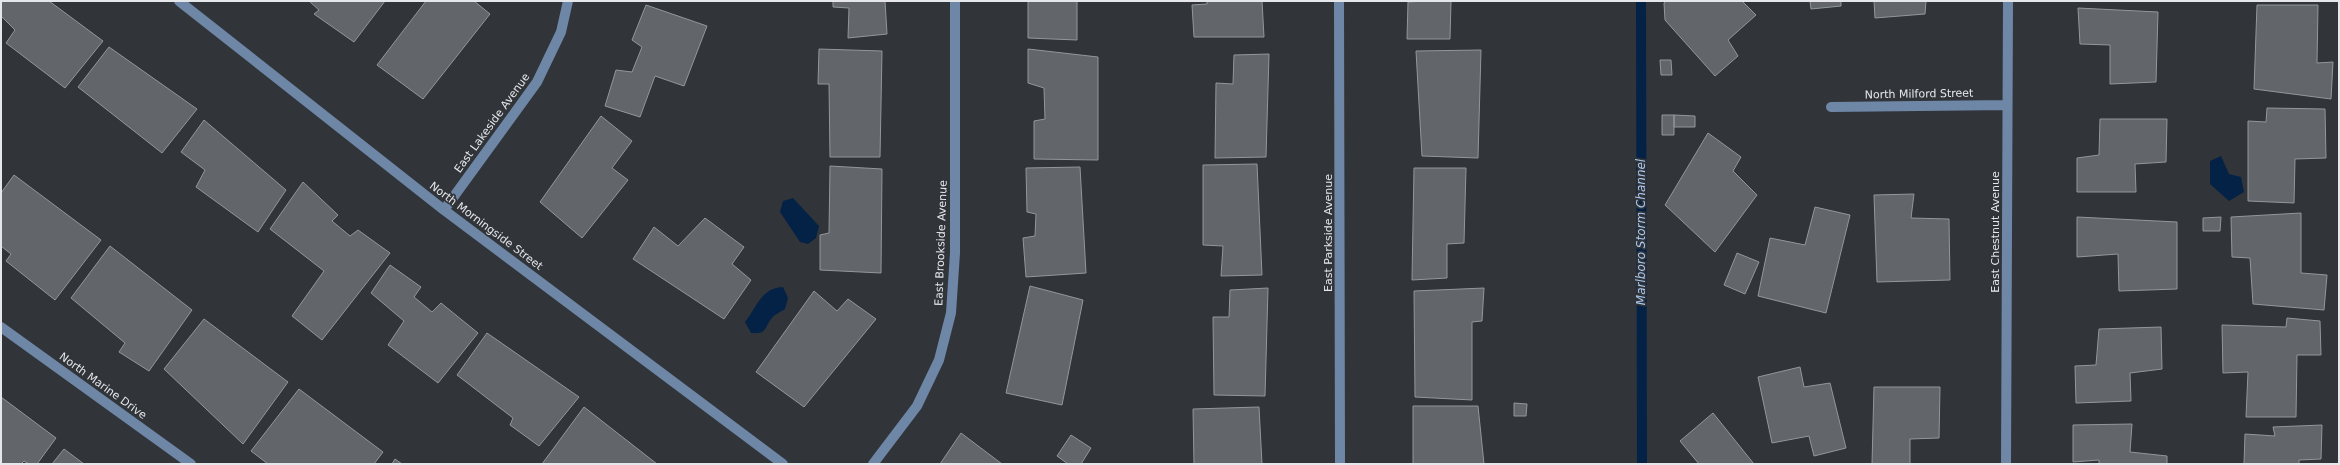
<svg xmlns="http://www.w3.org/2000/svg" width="2340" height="465" font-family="'DejaVu Sans',sans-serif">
  <rect width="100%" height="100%" fill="#31353a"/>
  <path fill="#042245" d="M2221 156 2229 174 2241 177 2244 192 2229 201 2210 184V161Z
    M793 198 819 226 816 238 808 244 800 242 780 212 783 201Z
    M783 287 788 298 785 309C781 312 775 314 772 318 763 329 768 334 751 333L745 322C757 307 761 288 783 287Z"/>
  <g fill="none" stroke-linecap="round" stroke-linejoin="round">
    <path stroke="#042245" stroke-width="10" d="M1641 1 1642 464"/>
  </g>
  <path fill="#62666b" stroke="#92979c" d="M1 1H49L103 41 65 88 6 43 15 30 1 16Z
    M309 1H385L354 42 314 14 319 10Z
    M426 1H474L490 14 423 99 377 65Z
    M833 1H885L887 34 848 38 849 8 833 7Z
    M1028 1H1077V40L1028 38Z
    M1207 1H1262L1264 37H1194L1192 5 1207 4Z
    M1424 1H1451L1450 39H1407L1408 2Z
    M1666 1H1742L1756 15 1728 40 1738 56 1715 76 1665 20 1664 3Z
    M1810 1H1841V6L1811 9Z
    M1874 1H1926L1925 14 1875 18Z
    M646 5 707 26 684 86 655 76 640 117 605 106 616 70 632 72 642 47 632 40Z
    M2257 5H2318L2317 63 2333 62 2331 99 2254 89Z
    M2078 8 2158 12 2156 82 2110 84V45L2080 44Z
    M109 47 197 109 162 153 78 87Z
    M819 49 882 51 880 157H830L829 84H818Z
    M1028 49 1098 57V160L1034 159V121L1045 119 1044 88 1028 83Z
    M1481 50 1478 158 1422 156 1416 51Z
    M1269 54 1266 157 1215 158 1216 83 1233 84 1234 55Z
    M1660 60H1671L1672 75H1661Z
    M2267 108 2325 109 2326 158 2295 159 2294 203 2248 201V121L2266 122Z
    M1662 115H1674V135H1662Z
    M1674 115 1695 116V127H1674Z
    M601 116 632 141 612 168 628 180 582 238 540 202Z
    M2100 119H2167L2166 162 2135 164 2136 192H2077V158L2099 155Z
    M204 120 286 190 258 232 196 187 205 170 181 152Z
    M1708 133 1741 157 1733 171 1757 195 1715 252 1665 205Z
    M1257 164 1262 275 1221 276 1223 246 1203 245V165Z
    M830 166 882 169 881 273 820 270V235L829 233Z
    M1080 167 1086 273 1026 277 1023 238 1035 236 1036 214 1027 212 1026 168Z
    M1414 168H1466L1464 243 1447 244V278L1412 280Z
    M14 175 101 240 55 300 6 261 11 254 1 246V193Z
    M303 182 338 215 332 221 350 236 358 230 390 253 322 340 292 316 324 271 270 229Z
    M1914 194 1911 218 1949 219 1950 280 1877 282 1874 195Z
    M1815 207 1850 215 1826 313 1758 296 1770 238 1805 245Z
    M2301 213V273L2327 275 2324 310 2253 304 2250 258 2232 257 2231 217Z
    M2077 217 2177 222V289L2119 291 2118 254 2077 257Z
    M2221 217 2220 231H2203V218Z
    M705 218 744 247 732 264 751 280 724 319 633 259 654 227 678 246Z
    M110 246 192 310 149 371 119 352 125 343 71 298Z
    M1737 253 1759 262 1745 294 1724 285Z
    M390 265 421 287 414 297 432 312 441 303 478 333 438 383 388 345 404 321 371 293Z
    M1030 286 1083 300 1062 405 1006 393Z
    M1268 288 1265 396 1214 395 1213 317H1229L1230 290Z
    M1484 288 1482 321 1472 322V400L1415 397 1414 291Z
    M814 291 837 311 848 299 876 319 804 407 756 372Z
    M2287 318 2320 321 2321 355H2297L2296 417H2246L2248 372 2223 373 2222 325 2286 327Z
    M204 319 288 382 243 444 164 369Z
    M2161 327 2162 369 2130 373 2131 401 2076 403 2075 366 2096 365 2099 329Z
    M487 333 579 397 539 446 510 425 513 418 457 375Z
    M1800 367 1804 387 1830 383 1846 448 1814 456 1809 436 1772 443 1758 377Z
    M1874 387H1940L1939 438 1910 439V464H1872Z
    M299 389 383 452 374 464H268L251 451Z
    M1 397 56 438 37 464H29L24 461 21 464H1Z
    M1514 403 1527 404 1526 416H1514Z
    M1413 406H1478L1484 464H1413Z
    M584 407 657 464H542Z
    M1259 407 1262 464H1194L1193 409Z
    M1713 413 1754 464H1699L1680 441Z
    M2132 424 2130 452 2167 456V464H2099V460L2073 462V425Z
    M2322 425 2321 459 2299 460V464H2244L2245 434 2275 436 2273 427Z
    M961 433 1002 464H940Z
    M1071 435 1091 448 1081 464H1068L1057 456Z
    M64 449 84 464H52Z
    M395 459 402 464H392Z"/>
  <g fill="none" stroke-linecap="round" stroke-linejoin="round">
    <path stroke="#6f87a7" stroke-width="10" d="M179 1 444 210 783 464
      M1339 1 1340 464
      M1831 107 2007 105
      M444 210 537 82 561 32 568 1
      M1 327 191 464
      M873 464 917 406 939 360 951 313 955 253V1
      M2006 464 2008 1"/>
  </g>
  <g text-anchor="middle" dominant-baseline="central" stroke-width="3.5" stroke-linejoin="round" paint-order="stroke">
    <g font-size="11" fill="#e5e7ea" stroke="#31353a">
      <text transform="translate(1919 94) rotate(-1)">North Milford Street</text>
      <text transform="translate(492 123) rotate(-54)">East Lakeside Avenue</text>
      <text transform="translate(486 226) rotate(37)">North Morningside Street</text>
      <text transform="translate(1995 232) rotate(-90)">East Chestnut Avenue</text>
      <text transform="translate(1328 233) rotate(-90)">East Parkside Avenue</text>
      <text transform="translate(941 243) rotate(-88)">East Brookside Avenue</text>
      <text transform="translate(103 386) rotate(36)">North Marine Drive</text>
    </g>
    <g font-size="12" font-style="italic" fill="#acc9ef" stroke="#31353a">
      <text transform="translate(1641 232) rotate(-90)">Marlboro Storm Channel</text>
    </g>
  </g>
  <rect width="2340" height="465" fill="none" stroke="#e5e7ea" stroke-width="4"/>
</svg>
